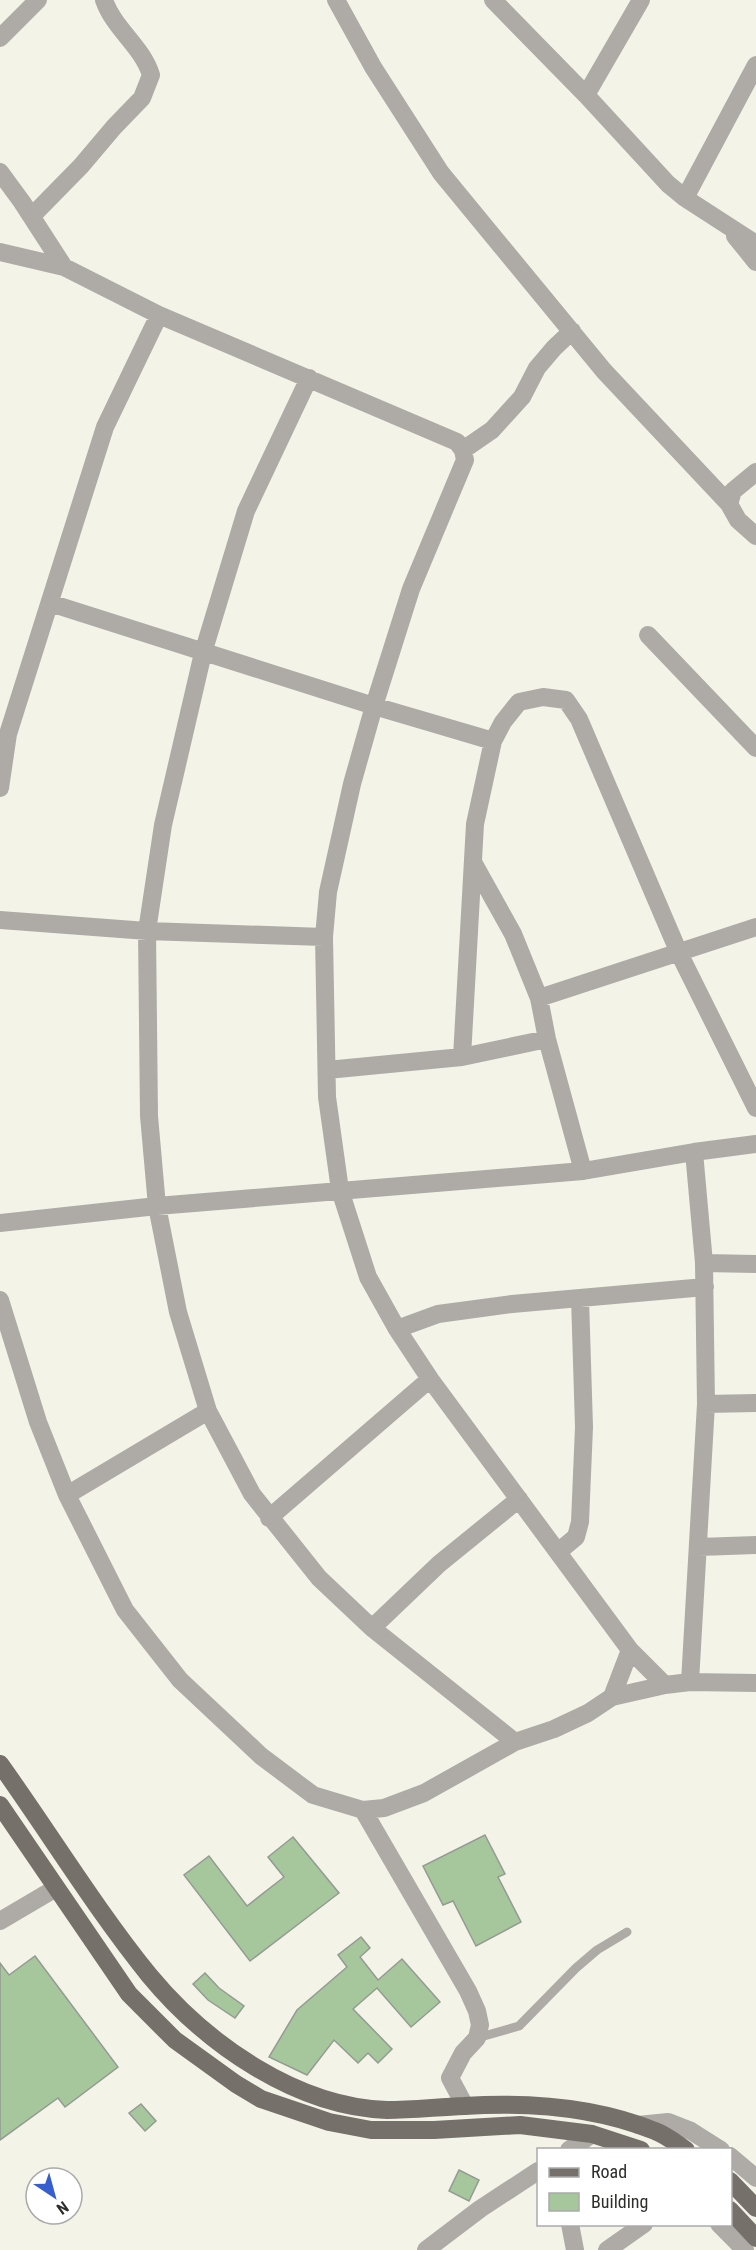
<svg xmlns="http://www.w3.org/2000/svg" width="756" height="2250" font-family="'Roboto Condensed',sans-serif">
  <rect width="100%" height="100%" fill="#f3f3e8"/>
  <path fill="#a6c79c" stroke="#949b92" stroke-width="1.5" d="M485 1835 505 1874 498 1877 521 1922 476 1946 453 1901 443 1905 423 1866Z
    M293 1837 339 1893 250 1961 184 1875 209 1856 247 1906 284 1877 268 1857Z
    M361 1937 370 1948 360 1957 378 1980 402 1959 440 2002 411 2027 377 1988 353 2009 392 2049 378 2063 368 2053 358 2063 334 2040 307 2075 269 2057 297 2010 347 1967 338 1955Z
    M35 1956 118 2067 65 2107 58 2098 0 2140V1963L9 1975Z
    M205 1973 219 1988 244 2006 235 2018 208 2000 193 1984Z
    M141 2104 156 2121 145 2131 129 2113Z
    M459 2170 479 2180 469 2201 449 2191Z"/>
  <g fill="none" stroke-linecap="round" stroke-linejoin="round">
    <path stroke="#aeaba7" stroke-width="9" d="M477 2038 519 2026 576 1968 597 1950 627 1932"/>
    <path stroke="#aeaba7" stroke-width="18" d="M336 0 373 67 441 173 604 371 729 504 738 520 756 536
      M493 0 586 95 668 184 685 198 756 244
      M0 38 38 0
      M586 95 641 0
      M0 172 22 202 64 267
      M685 198 756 65
      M32 216 81 166 114 127 142 98 151 75C142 46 114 29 104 0
      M735 236 756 262
      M0 252 64 267 159 315 457 442 463 450 465 460 411 589 374 706 352 784 328 892 324 937 327 1097 340 1190 368 1277 397 1329 430 1379 630 1650 665 1685
      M309 378 246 511 203 653 163 825 147 931 149 1116 157 1206 178 1312 208 1411 252 1494 319 1578 372 1628 515 1742
      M463 450 492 430 522 397 537 368 554 348 572 331
      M729 504 733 491 756 472
      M50 603 374 706 493 741
      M648 635 756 748
      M0 788 8 734 105 427 159 315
      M474 864 513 934 539 998 547 1039 583 1171
      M0 920 147 931 324 937
      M539 998 756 927
      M462 1057 475 824 493 741 503 722 519 702 543 697 566 700 579 719 679 953 756 1108
      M327 1070 462 1057 547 1039
      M0 1223 157 1206 583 1171 694 1152 756 1144
      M704 1263 756 1264
      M0 1300 38 1422 67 1495 125 1610 180 1680 261 1756 313 1795 363 1810 384 1808 424 1793 515 1742 554 1729 588 1713 612 1697 665 1685 690 1682 756 1683
      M397 1329 438 1314 512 1304 705 1287
      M706 1404 756 1403
      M67 1495 208 1411
      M269 1518 430 1379
      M699 1547 756 1545
      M558 1552 576 1537 580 1522 584 1427 580 1298
      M372 1628 439 1564 519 1499
      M690 1682 706 1404 704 1263 694 1152
      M612 1697 630 1650
      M363 1810 468 1991 477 2011 480 2025 477 2038 463 2053 450 2078 465 2106
      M0 1921 56 1888
      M638 2125 668 2122 691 2131 721 2150
      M569 2150 592 2134
      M730 2156 756 2178
      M570 2224 575 2250
      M719 2224 745 2250
      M426 2250 480 2209 538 2171
      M607 2250 644 2224"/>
    <path stroke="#75706a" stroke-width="18" d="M0 1764C50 1834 95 1908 149 1975 205 2043 296 2107 387 2110 412 2110 438 2107 464 2106 527 2102 596 2107 655 2131 666 2135 676 2143 686 2150
      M0 1805 129 1994 175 2040 236 2084 261 2099 329 2122 371 2130H434L520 2125 592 2134 641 2150
      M730 2181 756 2208
      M730 2210 756 2238"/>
  </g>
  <rect x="537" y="2148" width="195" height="78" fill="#ffffff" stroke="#ababaa" stroke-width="1.5"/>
  <rect x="549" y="2168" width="30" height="9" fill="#75706a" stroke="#ababaa" stroke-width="1.5"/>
  <text x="591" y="2178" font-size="18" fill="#2e2e2a">Road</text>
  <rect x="549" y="2193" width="30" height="18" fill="#a6c79c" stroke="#ababaa" stroke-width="1.5"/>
  <text x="591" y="2208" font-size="18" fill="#2e2e2a">Building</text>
  <g transform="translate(54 2196) rotate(144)"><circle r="28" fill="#ffffff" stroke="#ababaa" stroke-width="1.5"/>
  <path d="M0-4.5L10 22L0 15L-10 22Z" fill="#365ece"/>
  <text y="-9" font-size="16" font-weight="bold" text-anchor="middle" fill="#2e2e2a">N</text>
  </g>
</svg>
